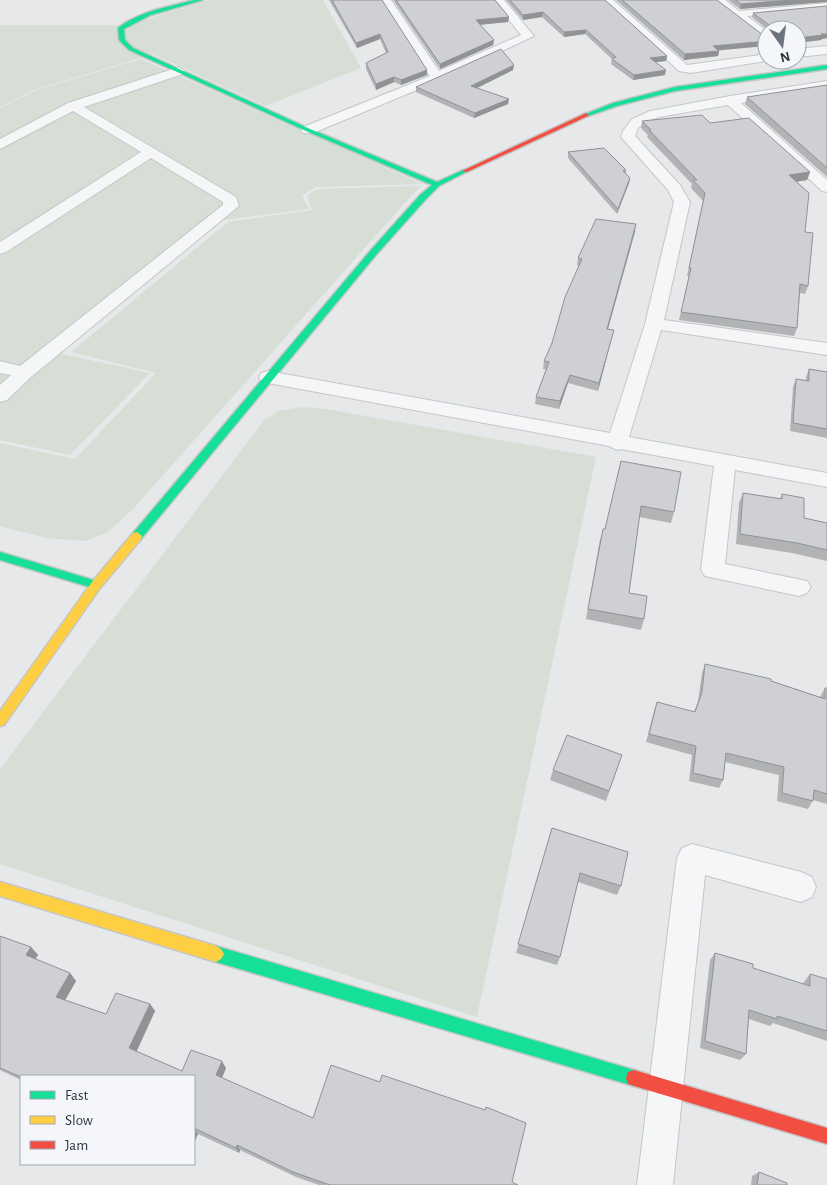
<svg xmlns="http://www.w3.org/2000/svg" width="827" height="1185" font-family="'Alegreya Sans',sans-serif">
  <rect width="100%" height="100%" fill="#e6e8ea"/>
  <path fill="#d6ded6" d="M209 0H323L361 68 266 106 153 54 34 90 0 107V25H132L144 20Z
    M141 59 422 184 316 187 302 196 309 209 201 223 44 350 150 373 70 455 0 440V108L37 90Z
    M421 186 411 196 132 510 108 532 85 541 46 538 0 526V443L75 459 156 373 71 352 228 222 312 210 307 195 318 189Z
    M302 407 326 409 596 457 477 1017 0 864V769L265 419 279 411Z"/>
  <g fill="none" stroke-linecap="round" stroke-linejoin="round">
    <g stroke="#c4c6c8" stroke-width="2">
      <path id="street" d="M381 0H391L439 71 521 35 493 0H504L534 36 441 80 313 133H303L301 130 303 127 430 76Z
        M602 0H613L687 65 767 54V60H772L691 73 679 71Z
        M713 0H725L739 11 827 3V9L747 16 767 31V39L763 38Z
        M827 46V54L797 57V49Z
        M179 67 185 71 183 74 84 107 236 197 239 206 31 377 7 400 0 402V385L11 375 0 373V361L20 366 223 205V202L151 158 6 252 0 254V242L141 152 73 111 0 149V139L68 103Z
        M827 81V89L741 103 827 180V192L822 191 728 105 659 117 647 121 638 128 635 136 680 185 690 202 664 320 827 343V355L661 330 629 437 827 473V487L735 470 725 564 807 581 811 587 807 593 799 596 705 576 701 570 714 466 621 449 617 450 609 446 268 383 261 381 259 377 261 373 268 371 610 433 645 324 674 202 668 190 621 137 623 131 632 119 650 111 730 96Z
        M692 844 801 872 812 877 816 887 812 897 801 902 705 875 673 1185H637L677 858 682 848Z"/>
    </g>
    <g stroke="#c4c6c8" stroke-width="3">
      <path id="fast" d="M194 0H203L151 15 124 29 125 40 133 48 310 129 437 182 463 170 468 171 439 186 426 199 376 255 141 539H133L132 536 133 533 370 251 420 195 432 185 306 131 129 50 119 40 118 28C139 11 169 7 194 0Z
        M827 65V69L675 91 617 106 588 116 583 115 613 103 675 87Z
        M0 552 100 582 102 585 96 589 0 560Z
        M216 946 634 1070 640 1072 642 1078 640 1084 634 1086 216 962 211 959 208 954 211 949Z"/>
    </g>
    <g stroke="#c4c6c8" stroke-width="3">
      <path id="slow" d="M137 532 142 536 141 539 100 588 4 725 0 726V711L92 582 133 533Z
        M0 882 216 946 221 949 224 954 221 959 216 962 0 896Z"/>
    </g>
    <g stroke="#c4c6c8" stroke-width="3">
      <path id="jam" d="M586 113 589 115 588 116 467 172 462 171Z
        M634 1070 827 1128V1144L634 1086 628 1084 626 1078 628 1072Z"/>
    </g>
    <use href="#street" fill="#f5f6f7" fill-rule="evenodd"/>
    <use href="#fast" fill="#16e098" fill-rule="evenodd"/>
    <use href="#slow" fill="#ffcf43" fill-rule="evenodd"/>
    <use href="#jam" fill="#f24e42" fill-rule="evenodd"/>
  </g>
  <path fill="#b1b3b5" d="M329 0H382L427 75 401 85 394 82 376 90 366 69V63L386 53 380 39 357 48Z
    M393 0H495L509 17 508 22 480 25 494 40 493 45 440 69Z
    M506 0H605L667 56 666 61 656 62 665 75 633 80 611 64 612 59 585 34 564 37 542 17 523 20Z
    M616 0H717L718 50 719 51 718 56 684 60Z
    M728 0H827L740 9Z
    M827 6V38L822 39 821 40 797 43V30H768L752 17 753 13Z
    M514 65 513 70 477 88 508 104 474 118 416 92V87Z
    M827 85V177L745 104 747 97Z
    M642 121 710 123 810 172 807 180 796 182 805 232 808 286 805 294 800 293 797 328 794 336 679 320 689 276H687L703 201 691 188 692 184 647 137 648 135 641 128Z
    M568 152 626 170V173L630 178 629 183 617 214 568 158Z
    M636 224 608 329 612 337 598 391 568 383 559 409 535 404 536 397 546 369H543L544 361 552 343 579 266 577 265 578 258Z
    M809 369 827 372V438L790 431 793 387 796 379 806 381V377Z
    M621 461 674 512 671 523 639 517 629 593 644 619 641 630 586 619 600 539 605 529Z
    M743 493 780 499 782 494 804 518 827 523V561L792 553 736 544 739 503Z
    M705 664 771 681 820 697 825 688H827V804L813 800 808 809 777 801 779 775 725 762 723 780 719 788 689 781 692 755 646 742 654 711 657 702 694 712 698 701 702 673Z
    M622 755 606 801 550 780 553 770Z
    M552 828 621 886 617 895 578 882 560 957 557 965 516 953Z
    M0 937 31 947 38 955 35 959 70 973 76 981 65 1000 106 1014 150 1004 155 1011 136 1051 182 1071 226 1068 222 1078 313 1118 512 1182 518 1185H319L296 1177 240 1150 239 1153 198 1134 194 1143V1076H21V1080L0 1070Z
    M715 953 753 968 803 984 804 982 810 974 827 979V1041L773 1023 770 1026 749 1019 746 1054 740 1060 700 1048 710 960Z
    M759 1172 787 1185H751L752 1176Z"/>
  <path fill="#909294" d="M792 0H827V2L740 9 741 4Z
    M543 12 542 17 523 20V15Z
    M509 17 508 22 476 25V20Z
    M586 30 585 34 564 37V32Z
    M380 34V39L357 48 356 43Z
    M821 34H827V38L822 39 821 40 797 43V38Z
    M494 40 493 45 440 69V64Z
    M767 41V46L712 51 713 46Z
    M719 51 718 56 684 60 685 54Z
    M667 56 666 61 649 63 650 58Z
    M514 65 513 70 471 91V86Z
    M427 70V75L401 85V80Z
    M666 70 665 75 633 80 634 75Z
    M394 77V82L376 90V84Z
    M509 99 508 104 474 118 475 113Z
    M810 172 807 180 786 183 789 175Z
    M630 178 629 183 617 214 618 209Z
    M636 224 635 232 606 336 607 329Z
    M614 330 612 337 598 391 599 383Z
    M570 375 568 383 559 409 560 401Z
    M31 947 38 955 33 963 26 955Z
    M70 973 76 981 63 1004 56 997Z
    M150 1004 155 1011 135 1055 129 1048Z
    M222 1061 226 1068 220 1082 216 1075Z
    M194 1128 198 1134 194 1143Z
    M237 1145 240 1150 239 1153 236 1148Z"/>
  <path fill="#ced0d3" stroke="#909294" d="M332 0H382L427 70 401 80 394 77 376 84 366 63 388 52 380 34 356 43Z
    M396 0H495L509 17 476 20 494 40 440 64Z
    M510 0H605L667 56 650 58 666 70 634 75 612 59 616 57 586 30 564 32 543 12 523 15Z
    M622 0H717L763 35H767V41L713 46 719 51 685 54Z
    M735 0H792L741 4Z
    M827 6V34H821L823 35 797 38V30H769V25L753 13Z
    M501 49 514 65 471 86 509 99 475 113 416 87Z
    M827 85V168L747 97Z
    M702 115 710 123 749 118 810 172 789 175 809 193 805 232 813 233 808 286 800 284 797 328 681 312 691 268H689L705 193 693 180H697L649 130H651L642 121Z
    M604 148 626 170 623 171 630 178 618 209 568 152Z
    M596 219 636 224 607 329 614 330 599 383 570 375 560 401 536 397 549 362 544 361 552 343 565 297 582 259 578 258Z
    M809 369 827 372V429L793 423 796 379 809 381Z
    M621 461 681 472 674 512 641 506 629 593 647 596 644 619 588 609 603 529H605Z
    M743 493 782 499V494L804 498V518L827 523V550L797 543 740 534Z
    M705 664 771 679V681L825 699V688H827V794L814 790 813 801 782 793 784 767 726 753 723 780 693 773 696 746 649 734 657 702 695 712 702 692Z
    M567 735 622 755 609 791 553 770Z
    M552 828 628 852 621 886 580 873 560 957 518 944Z
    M0 936 31 947 26 955 70 973 56 997 106 1014 116 993 150 1004 129 1048 182 1071 191 1050 222 1061 216 1075 313 1118 331 1065 380 1082 382 1075 485 1110 486 1107 526 1123 512 1182 518 1185H330L293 1172 237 1145 236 1148 194 1128V1129V1076H21V1077L0 1068Z
    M715 953 753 964V968L810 986V974L827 979V1031L777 1016V1019L749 1010 746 1054 705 1041Z
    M759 1172 787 1183V1185H757Z"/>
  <rect x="20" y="1075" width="175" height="90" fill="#f4f6f9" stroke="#a4a8b1"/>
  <rect x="30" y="1091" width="25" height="8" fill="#16e098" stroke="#a4a8b1"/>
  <text x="65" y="1100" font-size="15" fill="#2b3445">Fast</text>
  <rect x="30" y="1116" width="25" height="8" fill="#ffcf43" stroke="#a4a8b1"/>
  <text x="65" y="1125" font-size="15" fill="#2b3445">Slow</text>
  <rect x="30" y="1141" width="25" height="8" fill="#f24e42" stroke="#a4a8b1"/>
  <text x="65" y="1150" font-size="15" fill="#2b3445">Jam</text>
  <g transform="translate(782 45) rotate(166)"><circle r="24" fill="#f4f6f9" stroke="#a4a8b1"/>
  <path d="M0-4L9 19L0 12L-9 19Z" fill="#6c737f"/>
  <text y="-8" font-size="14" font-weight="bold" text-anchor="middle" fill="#2b3445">N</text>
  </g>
</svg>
